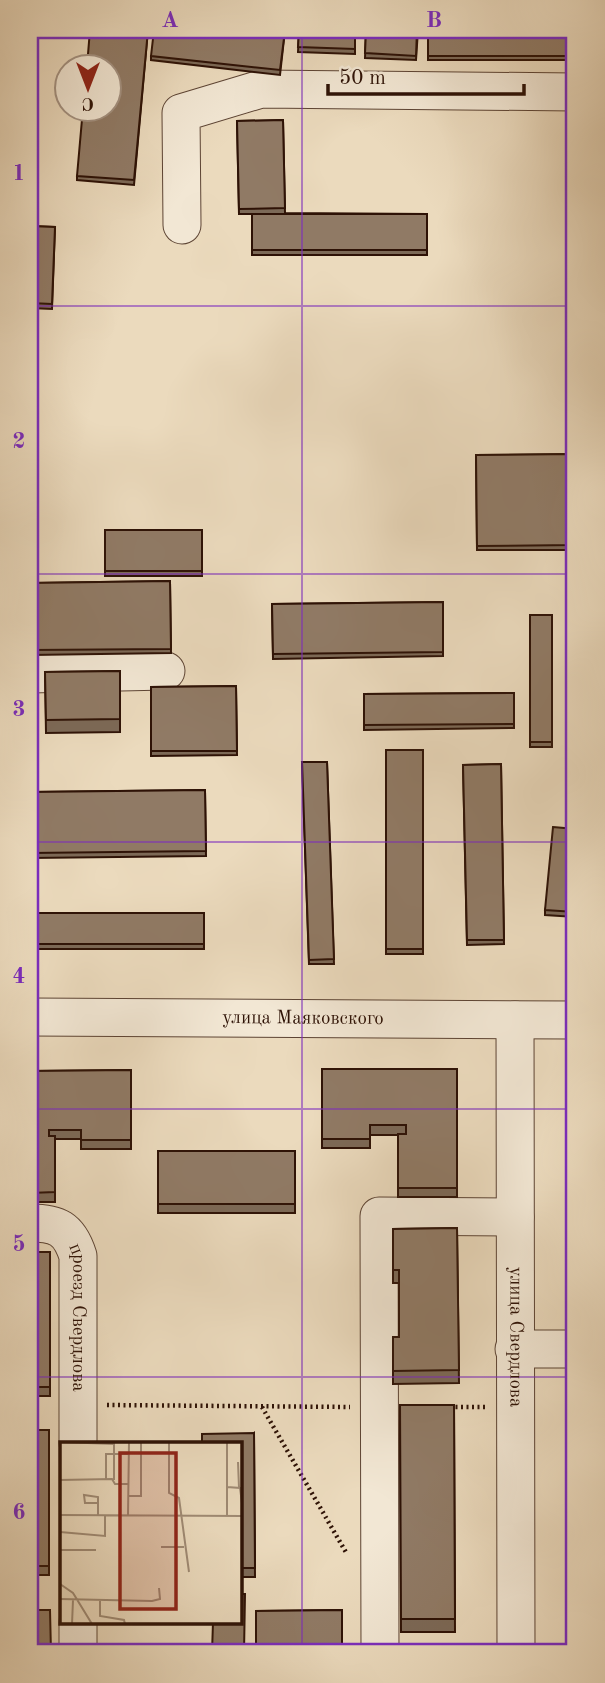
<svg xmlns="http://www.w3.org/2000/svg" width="605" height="1683" font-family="'Old Standard TT',serif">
  <rect width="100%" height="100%" fill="#ebdabd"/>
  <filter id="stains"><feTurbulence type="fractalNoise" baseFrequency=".00286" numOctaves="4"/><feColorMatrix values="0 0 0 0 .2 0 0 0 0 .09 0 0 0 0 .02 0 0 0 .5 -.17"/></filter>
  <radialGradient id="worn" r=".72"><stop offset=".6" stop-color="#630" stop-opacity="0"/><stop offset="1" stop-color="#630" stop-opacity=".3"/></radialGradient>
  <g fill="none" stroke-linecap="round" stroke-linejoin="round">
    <g stroke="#5d4434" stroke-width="39">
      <g id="minor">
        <path d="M182 225 181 113 261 89 575 92"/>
        <path d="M30 674 166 671"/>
        <path id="s1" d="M30 1017 575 1020"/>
        <path id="s2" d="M515 1020 516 1653"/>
        <path id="s3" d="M30 1223C57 1223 69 1228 78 1256V1443"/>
        <path d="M514 1349H575"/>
        <path d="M78 1622V1653"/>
        <path d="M380 1653 379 1216 515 1217"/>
      </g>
    </g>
    <path stroke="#2e1206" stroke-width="4.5" stroke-dasharray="2 3.5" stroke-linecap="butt" d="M107 1405 350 1407
      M262 1407 347 1554
      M450 1407H487"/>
    <use href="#minor" stroke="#f2e7d4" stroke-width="37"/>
  </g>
  <path fill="#7c6957" stroke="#2e1206" stroke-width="2" d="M148 30 134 185 77 180V176Z
    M285 30 280 75 151 60V56Z
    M299 30H355V54L298 52Z
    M366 30H418L416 60 365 58Z
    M428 30H572V60H428Z
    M283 120 285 213 427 214V255H252V214H239L237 121Z
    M30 226 55 227 52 309 30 308Z
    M575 454V550H477L476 455Z
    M105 530H202V576H105Z
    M170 581 171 653 30 655V583Z
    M443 602V656L273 659 272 604Z
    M530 615H552V747H530Z
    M120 671V732L46 733 45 672Z
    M236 686 237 755 151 756V687Z
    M514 693V728L364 730V694Z
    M386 750H423V954H386Z
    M302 762H327L334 964H309Z
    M501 764 504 944 467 945 463 765Z
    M205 790 206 856 30 858V792Z
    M575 829V917L545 915V910Z
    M30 913H204V949H30Z
    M575 1067V1297H568L567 1089H575Z
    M322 1069H457V1197H398V1135H370V1148H322Z
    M131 1070V1149H81V1139H55V1202H30V1071Z
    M158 1151H295V1213H158Z
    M457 1228 459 1383 393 1384V1337H399V1283H393V1229Z
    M30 1252H50V1396H30Z
    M400 1405H454L455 1632H401Z
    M30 1430H49V1575H30Z
    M254 1433 255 1577H240V1443Z
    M342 1610V1650H256V1611Z"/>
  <path fill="#907a65" stroke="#2e1206" stroke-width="2" d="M90 30H148L134 180 77 176 83 108H108V66H87Z
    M154 30H285L280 70 151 56Z
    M299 30H355V49L298 47Z
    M366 30H417L416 56 365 53Z
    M428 30H572V56H428Z
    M283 120 285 208 239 209 237 121Z
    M252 214H427V250H252Z
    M30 226 55 227 52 304 30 303Z
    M575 454V545L477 546 476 455Z
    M105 530H202V571H105Z
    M170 581 171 649 30 650V583Z
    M443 602V652L273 654 272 604Z
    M530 615H552V742H530Z
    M120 671V719L46 720 45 672Z
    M236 686 237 751H151V687Z
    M514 693V724L364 725V694Z
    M386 750H423V949H386Z
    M302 762H327L334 959 309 960Z
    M501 764 504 940H467L463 765Z
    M205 790 206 851 30 853V792Z
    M553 827 575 829V912L545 910Z
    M30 913H204V944H30Z
    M322 1069H457V1188H398V1134H406V1125H370V1139H322Z
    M131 1070V1140H81V1130H49V1136H55V1192L30 1193V1071Z
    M567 1089H575V1281H568Z
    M158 1151H295V1204H158Z
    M457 1228 459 1370 393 1371V1337H399V1270H393V1229Z
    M30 1252H50V1387H30Z
    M400 1405H454L455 1619H401Z
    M30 1430H49V1566H30Z
    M254 1433 255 1568H240V1443H202V1434Z
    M240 1594H245L244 1653H212L213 1622H240Z
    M30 1610H50L51 1653H30Z
    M342 1610V1645H256V1611Z"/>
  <path fill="none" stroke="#7b2cbf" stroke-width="2" stroke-opacity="0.55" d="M302 30V1653M30 306H575M30 574H575M30 842H575M30 1109H575M30 1377H575"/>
  <g text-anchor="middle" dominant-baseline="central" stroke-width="5" stroke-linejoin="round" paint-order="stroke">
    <g font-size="19" fill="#2e1206" stroke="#f2e7d4">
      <text stroke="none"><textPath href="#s1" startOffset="273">улица Маяковского</textPath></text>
      <text stroke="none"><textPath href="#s3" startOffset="126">проезд Свердлова</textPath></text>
      <text stroke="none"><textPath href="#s2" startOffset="317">улица Свердлова</textPath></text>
    </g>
  </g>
  <g transform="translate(60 1442)">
    <rect width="182" height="182" fill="#ebdabd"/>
    <path fill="none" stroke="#9f8a74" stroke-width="2" d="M1 0 54 2M109 0V51L119 56 129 130M167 0V73M54 1V38M178 20 179 46M46 37V12H68M0 38 52 37 55 42H69M167 45 180 46 182 61M69 54H81V0M0 73 182 74M38 73V55L24 53 25 61H38M68 73 69 0M0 90 45 94V73M101 105H124M0 108H36M0 142 13 151 32 182M0 157 92 159 100 157 99 146M40 158V174L64 178 65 182M12 182 13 158"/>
    <path fill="#8f2418" fill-opacity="0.15" stroke="#8f2418" stroke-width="3.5" d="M60 11H116V167H60Z"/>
    <rect width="182" height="182" fill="none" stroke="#2e1206" stroke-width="3.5"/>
  </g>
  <rect width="605" height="1683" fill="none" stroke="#ebdabd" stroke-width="77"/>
  <g transform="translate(88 88) rotate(180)"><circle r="33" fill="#f2e7d4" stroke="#a49282" stroke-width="2"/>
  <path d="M0-5L12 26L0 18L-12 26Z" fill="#8f2418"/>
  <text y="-10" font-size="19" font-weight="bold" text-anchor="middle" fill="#2e1206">С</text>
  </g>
  <path d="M328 84v10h196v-10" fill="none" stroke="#2e1206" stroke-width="3.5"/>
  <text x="339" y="84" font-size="21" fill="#2e1206" stroke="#f2e7d4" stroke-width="5" paint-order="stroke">50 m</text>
  <rect x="38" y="38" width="528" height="1606" fill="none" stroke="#7b2cbf" stroke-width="2.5"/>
  <g font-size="23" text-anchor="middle" font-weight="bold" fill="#7b2cbf">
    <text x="170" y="27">A</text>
    <text x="434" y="27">B</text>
    <text x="19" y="180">1</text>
    <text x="19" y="448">2</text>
    <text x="19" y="716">3</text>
    <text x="19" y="983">4</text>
    <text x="19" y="1251">5</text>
    <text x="19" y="1519">6</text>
  </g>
  <rect width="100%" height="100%" filter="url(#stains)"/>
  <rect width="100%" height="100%" fill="url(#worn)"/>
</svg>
